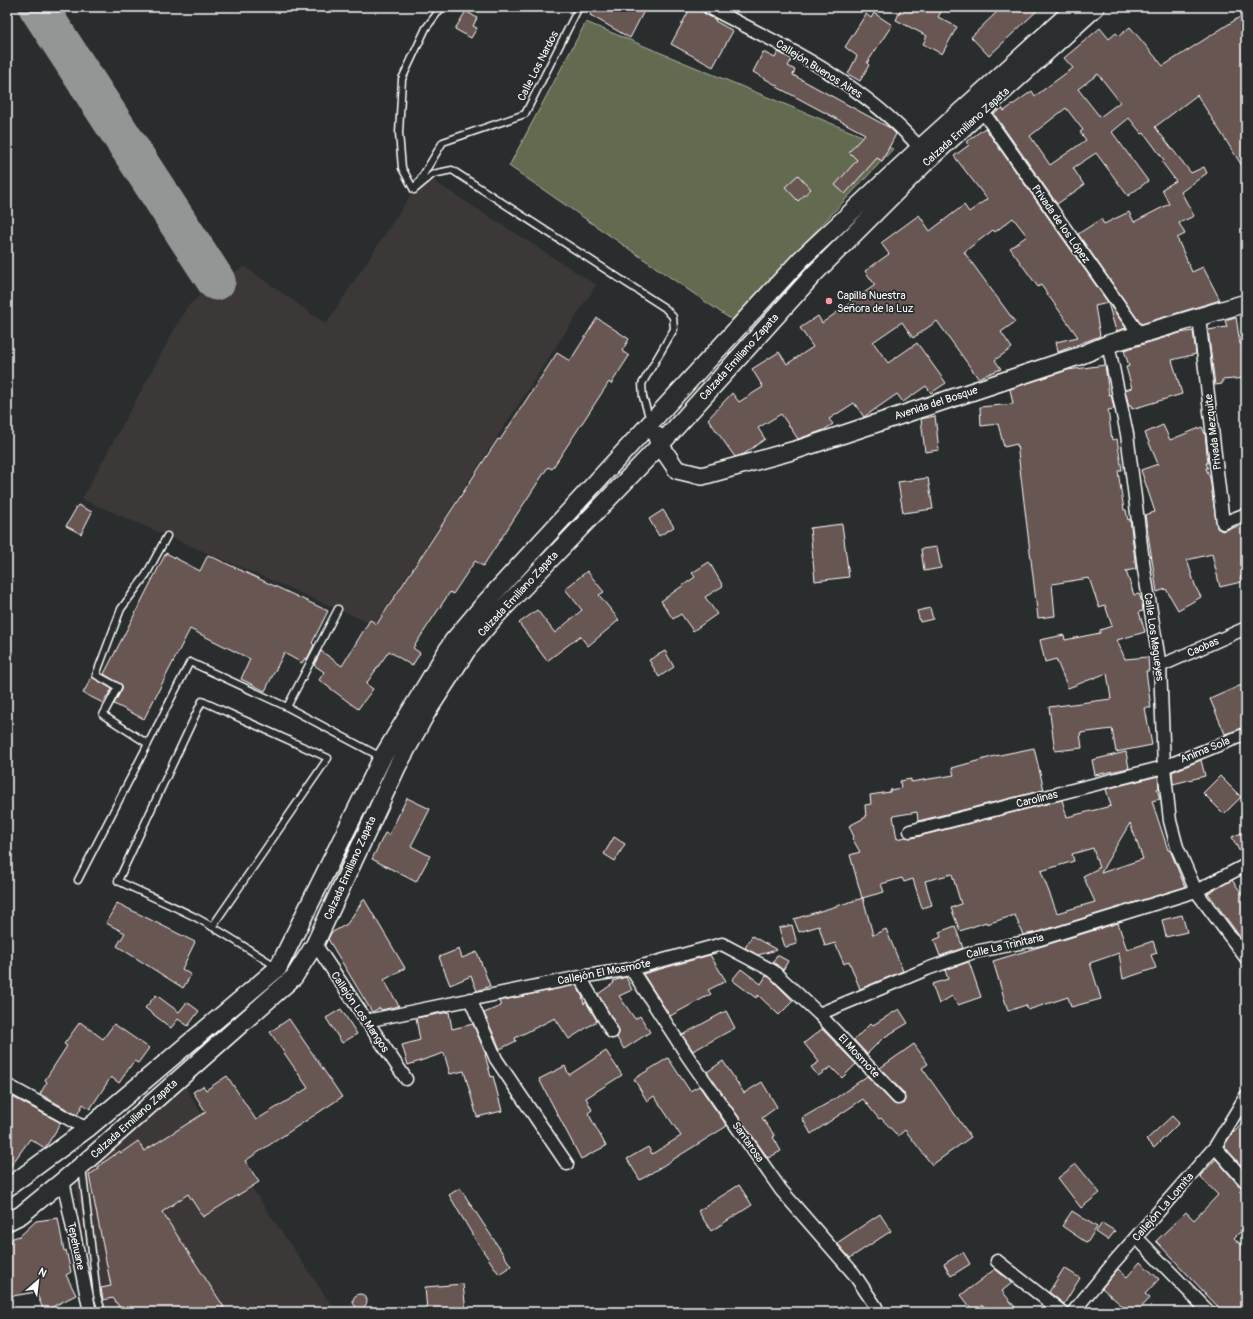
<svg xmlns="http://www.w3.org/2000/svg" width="1253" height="1319" font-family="Pangolin,sans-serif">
  <rect width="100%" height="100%" fill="#2a2d2e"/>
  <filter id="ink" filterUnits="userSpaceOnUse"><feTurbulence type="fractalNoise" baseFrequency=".025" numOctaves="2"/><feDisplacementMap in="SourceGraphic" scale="8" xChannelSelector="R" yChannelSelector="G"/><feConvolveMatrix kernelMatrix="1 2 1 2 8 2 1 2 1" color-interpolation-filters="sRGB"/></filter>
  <g filter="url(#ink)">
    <path fill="#3d3939" d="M424 175 596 285 375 625 82 499 187 307 216 281 245 267 326 324Z
      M184 1084 193 1101 336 1312H99L74 1179Z"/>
    <path fill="#626a50" stroke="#b0b4a8" d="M586 22 893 149 732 320 509 166Z"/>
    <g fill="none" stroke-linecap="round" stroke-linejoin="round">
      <path stroke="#949696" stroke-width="39" d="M38 7 216 281"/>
    </g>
    <path fill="#685653" stroke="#fff" fill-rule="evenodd" d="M594 7H646L630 38 590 15Z
      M691 7 701 10 705 14 716 20 715 21 733 31 713 67 671 44Z
      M902 7H944L938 17 957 27 942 54 923 44 927 36 896 20Z
      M1002 7H1041L989 56 971 37Z
      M466 11 477 18 473 26 477 28 471 38 455 29Z
      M874 13 892 25 867 63 869 65 860 81 848 74 857 56 845 47 866 14 871 18Z
      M1246 13V172L1197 95 1155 127 1191 173 1204 167 1207 173 1181 192 1194 216 1179 223 1185 234 1177 238 1192 272 1203 267 1220 300 1141 324 1078 234 1101 219 1104 224 1129 212 1134 222 1169 204 1162 189 1176 181 1162 162 1164 160 1144 133 1142 134 1129 118 1112 132 1148 181 1128 196 1096 153 1073 168 1084 185 1057 204 994 114 1002 108 1004 111 1032 91 1035 96 1073 68 1064 58 1100 28 1109 39 1116 33 1119 36 1130 27 1163 66ZM1098 74 1120 102 1100 117 1078 89ZM1066 108 1083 130 1080 132 1086 140 1050 165 1030 136Z
      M763 52 775 58 778 52 792 59 788 66 795 70 793 75 890 128 896 134 882 161 877 158 845 194 835 185 857 160 849 152 865 134 777 87 778 86 753 72Z
      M985 128 1126 328 1116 331 1108 303 1095 306 1100 336 1058 352 1056 342 1078 337 1041 285 1038 287 1010 248 1027 236 1013 218 995 232 993 230 964 252 1015 322 1001 332 1012 348 995 360 1001 369 978 378 937 321 913 338 902 322 873 342 888 363 917 343 946 383 931 393 926 386 903 402 897 394 864 417 854 403 829 419 833 424 824 430 798 439 781 414 758 428 765 439 744 454 735 457 708 419 732 393 739 402 763 387 752 369 779 352 787 364 813 347 800 328 818 316 822 323 875 285 865 271 889 254 881 243 919 215 930 231 964 205 969 212 987 199 954 156 969 145 966 142Z
      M798 175 811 189 798 201 785 187Z
      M1236 317 1240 344 1246 343V378L1222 380V384L1215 385 1208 330 1227 327 1225 320Z
      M597 318 629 339 622 351 629 356 611 384 609 382 552 469 548 467 483 566 475 561 453 594 450 592 413 648 420 653 412 666 389 651 366 684 373 689 358 709 319 680 324 672 314 665 321 651 342 666 370 620 377 624 498 439 500 440 557 353 570 361Z
      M1193 331 1196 354 1172 360 1182 394 1132 409 1131 406H1129L1125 390 1132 388 1126 367 1129 366 1124 350 1180 333Z
      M1105 365 1109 395 1111 394 1114 409 1108 410 1112 440 1117 439 1122 470 1118 471 1124 510H1126L1128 520 1130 519 1136 569 1126 571 1134 595 1139 594 1142 602 1143 611 1139 612 1145 632 1117 640 1125 659 1148 657 1149 671H1146L1151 708H1145L1152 745 1116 752 1112 729 1080 733 1082 748 1055 751 1049 707 1111 699 1107 673 1068 688 1056 659 1045 662 1040 640 1064 635 1065 640 1100 633V630L1112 626 1105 605 1099 607 1089 578 1052 584 1055 616 1038 618 1017 444 1004 447 998 424 981 426 980 407 1013 404 1010 389 1068 370Z
      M935 416 939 450 925 452 921 419Z
      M1163 425 1170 440 1202 427 1205 434 1208 463H1206L1208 468H1206L1210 478 1217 528 1222 531 1246 524V575L1240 577 1241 582 1220 587 1212 554 1187 560 1196 588 1201 597 1178 610 1166 589 1157 592 1145 515 1155 512 1141 470 1158 464 1145 433Z
      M928 478 933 509 903 513 898 482Z
      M78 505 92 512 81 534 66 526Z
      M663 510 674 527 659 536 649 519Z
      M842 524 849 577 815 581 810 528Z
      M937 547 941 568 924 571 921 549Z
      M166 553 200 571 208 555 328 611 312 643 314 645 307 659 305 658 302 663 284 653 265 691 241 679 250 659 190 629 144 719 114 704 122 689V685L104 674Z
      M709 562 723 586 705 597 717 614 693 631 681 614 673 619 661 601 695 577 692 573Z
      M587 571 604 592 599 595 619 620 588 646 580 636 547 661 519 623 537 610 555 633 582 610 565 589Z
      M930 608 933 619 920 622 917 611Z
      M665 651 674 667 659 677 649 660Z
      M92 677 112 689 103 703 83 693Z
      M1246 683V727L1225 734 1210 699Z
      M1034 748 1044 790 918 821 917 812 893 816 897 839 906 837 912 838 1062 800 1067 817 1111 806 1106 789 1158 776 1159 788 1157 789 1160 799 1152 801 1168 850H1170L1185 887 1038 932 1023 935 1015 915 987 924 986 922 960 931 951 908 961 904 952 874 925 881 932 905 922 908 913 879 904 882 902 878 881 884 884 892 862 898 850 855 860 852 852 838 854 837 849 826 866 817 865 805 871 804 870 795 890 792V790L901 788 900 781 911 779V782L954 775 952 768 995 756ZM1130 823 1143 859 1101 873 1105 865ZM1093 848 1099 868 1083 876 1095 902 1057 913 1041 871 1074 861 1072 854Z
      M1126 752 1129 768 1095 775 1092 760Z
      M1201 760 1205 776 1173 784 1172 772Z
      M1220 776 1241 797 1224 814 1203 793Z
      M407 798 430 809 411 846 430 856 416 882 372 859 385 833 389 835Z
      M1246 831V858H1243L1232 837Z
      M614 837 625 844 615 861 604 854Z
      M1232 880 1246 899V945L1208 893Z
      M863 898 873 935 886 929 903 971 860 989 849 961 844 964 835 943 825 946 819 926 799 932 794 919Z
      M364 899 405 968 384 980 399 1006 381 1010 380 1008 372 1012 328 939 331 933 347 924Z
      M117 903 195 942 182 969 191 975 183 988 117 946 125 933 106 923Z
      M1182 915 1187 932 1166 937 1162 920Z
      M1118 923 1127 950 1153 941 1157 953 1151 955 1156 968 1123 979 1119 953 1090 963 1101 999 1071 1007 1068 997 1028 1010 1026 1005 1008 1011 993 961Z
      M792 925 797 944 785 947 779 928Z
      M955 926 963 948 940 956 934 940 941 937 939 932Z
      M752 936 777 950 758 955 745 948Z
      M459 949 462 958 477 952 490 986 477 991 471 976 450 985 439 957Z
      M710 955 726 981 708 990 711 994 670 1016 643 974Z
      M777 955 788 961 783 970 773 962Z
      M969 962 981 997 958 1005 952 996 939 1004 932 984 948 979 945 970Z
      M741 969 761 984 766 976 769 977 793 1001 779 1015 758 995 756 998 732 980Z
      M626 977 632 990 619 996 635 1019 640 1016 650 1032 624 1049 617 1038 619 1032 618 1028 598 994 614 983 613 981Z
      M576 985 582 996 584 1004 586 1002 597 1021 569 1039 555 1018 515 1038 516 1041 500 1049 484 1013 501 1006 499 1001Z
      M156 995 179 1012 187 1002 199 1011 188 1026 178 1019 171 1028 145 1008Z
      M341 1009 357 1034 342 1043 326 1018Z
      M899 1009 908 1023 883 1038 867 1054 854 1040 871 1023 873 1025Z
      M726 1011 735 1028 693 1051 682 1035Z
      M449 1012 452 1029 473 1024 486 1055H485L491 1077 493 1076 502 1111 477 1117 464 1071 450 1074 444 1053 408 1065 402 1045 420 1040 416 1018Z
      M289 1019 342 1097 245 1161 259 1182 203 1217 188 1194 162 1212 224 1307 217 1312H123L113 1298 103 1300 101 1288 111 1286 89 1175 98 1169 97 1167 120 1151 121 1153 138 1141 144 1151 206 1112 193 1092 203 1086 206 1090 227 1076 256 1120 308 1088 270 1032Z
      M80 1022 103 1039 114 1024 149 1048 138 1063 134 1061 119 1083 111 1077 90 1109 83 1104 77 1115 40 1094 47 1082 45 1080 67 1046 64 1044Z
      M822 1029 856 1064 842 1078 831 1067 818 1076 811 1067 819 1062 804 1043Z
      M914 1044 928 1064 922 1068 971 1137 932 1165 905 1130 898 1136 881 1118 879 1119 863 1099 811 1134 802 1118 833 1100 867 1076 893 1103 899 1105 903 1104 905 1100 904 1093 880 1068Z
      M606 1051 622 1075 586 1098 592 1110 588 1113 606 1146 581 1159 539 1079 565 1066 569 1075Z
      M668 1058 690 1091 699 1086 727 1126 640 1180 627 1159 648 1147 652 1154 681 1136 654 1096 647 1101 634 1079Z
      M723 1061 744 1093 762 1082 777 1107 762 1118 775 1136 773 1137 781 1151 768 1158 707 1072Z
      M7 1094 61 1123 45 1148 30 1139 7 1171Z
      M1172 1116 1179 1123 1154 1148 1146 1140Z
      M1246 1120V1171L1224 1146 1231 1135Z
      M1216 1159 1240 1187 1246 1189V1226L1234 1238 1246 1249V1312H1223L1156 1241 1186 1212 1194 1220 1218 1195 1200 1176Z
      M1076 1164 1100 1193 1081 1208 1058 1178Z
      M739 1185 752 1205 711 1231 698 1211Z
      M460 1188 511 1266 499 1274 475 1239 449 1195Z
      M1072 1211 1097 1227 1087 1243 1062 1226Z
      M880 1214 891 1231 850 1258 837 1243Z
      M58 1218 64 1251 66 1250 71 1272 66 1275 76 1295 44 1311 36 1292 7 1297V1249L13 1238 20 1236 36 1221Z
      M1102 1223 1115 1231 1108 1240 1096 1232Z
      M963 1252 970 1264 951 1276 944 1264Z
      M1140 1262 1159 1279 1145 1294 1150 1298 1137 1312H1129L1102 1288 1118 1269 1127 1277Z
      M1064 1268 1080 1278 1064 1304 1049 1292Z
      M995 1269 1012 1283 1002 1291 1019 1312H988L983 1305 974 1312 961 1295Z
      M463 1284 466 1312 427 1311 425 1287Z
      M353 1301a7 7 0 1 1 14 0a7 7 0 1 1-14 0Z"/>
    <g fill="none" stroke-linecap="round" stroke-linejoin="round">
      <g stroke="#fff" stroke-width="9">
        <path id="lane" d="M417 185 443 142 525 114 579 7
          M414 190 433 174 452 170 665 308 673 317 674 329 642 384 643 397 650 420
          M414 190 402 168 399 133 402 79 426 28 442 7
          M338 609 287 707 381 757
          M148 744 103 715 118 687 96 675 121 609 146 575 167 536
          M78 880 190 662 287 707
          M212 927 328 758 202 701 118 881C143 893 169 904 193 916 222 931 249 950 277 967
          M82 1167 97 1295 102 1312"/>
      </g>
      <g stroke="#fff" stroke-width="15">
        <path id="street" d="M708 7C783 45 863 83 920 148
          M983 112 1140 335
          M1199 317 1223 523 1246 514
          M1108 344 1127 434 1144 569 1160 666 1164 767 1170 821 1177 847 1196 891 1246 958
          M1160 666 1246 628
          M910 831 1164 767 1246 734
          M315 944 406 1079
          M631 969 688 1057 781 1190 854 1274 876 1307
          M580 977 612 1032
          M470 999 496 1059 567 1164
          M819 1014 927 969 974 952 1040 939 1196 891 1246 865
          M366 1021 580 977 631 969 722 944 773 971 819 1014 898 1098
          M7 1085 87 1129
          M1215 1147 1246 1182
          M63 1180 90 1312
          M1136 1237 1209 1312
          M997 1261 1062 1312
          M1073 1312 1115 1261 1215 1147 1246 1096"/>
      </g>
      <g stroke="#fff" stroke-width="20">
        <path id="secondary" d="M656 435 660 445 677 470 702 476 799 449 1079 356 1108 344 1246 303
          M7 1188 87 1129 278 968 382 758 453 641 485 603 801 259 920 148 1076 7
          M7 1222 21 1215 82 1165 294 977 315 944 397 767 427 712 467 650 495 617 660 445 815 273 928 160 1096 7"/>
      </g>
      <use href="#lane" stroke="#2a2d2e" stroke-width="6"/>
      <use href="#street" stroke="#2a2d2e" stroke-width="12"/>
      <use href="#secondary" stroke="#2a2d2e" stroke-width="17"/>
    </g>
  </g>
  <circle fill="#ff9aa2" stroke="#2a2d2e" stroke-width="1.5" cx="829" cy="301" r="4"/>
  <g text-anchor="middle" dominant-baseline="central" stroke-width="3.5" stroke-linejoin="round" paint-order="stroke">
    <g font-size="11" fill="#fff" stroke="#2a2d2e">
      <text transform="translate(538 66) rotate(-63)">Calle Los Nardos</text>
      <text transform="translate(819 69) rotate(32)">Callejón Buenos Aires</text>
      <text transform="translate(966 127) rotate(-42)">Calzada Emiliano Zapata</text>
      <text transform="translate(1061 224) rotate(55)">Privada de los López</text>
      <text transform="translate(739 357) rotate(-48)">Calzada Emiliano Zapata</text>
      <text transform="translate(936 403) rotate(-18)">Avenida del Bosque</text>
      <text transform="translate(1213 432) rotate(-97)">Privada Mezquite</text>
      <text transform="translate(518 594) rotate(-47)">Calzada Emiliano Zapata</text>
      <text transform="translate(1154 637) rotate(82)">Calle Los Magueyes</text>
      <text transform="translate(1203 647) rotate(-24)">Caobas</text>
      <text transform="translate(1205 750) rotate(-22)">Anima Sola</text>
      <text transform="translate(1037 799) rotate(-14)">Carolinas</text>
      <text transform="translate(350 868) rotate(-66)">Calzada Emiliano Zapata</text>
      <text transform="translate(1005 946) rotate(-13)">Calle La Trinitaria</text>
      <text transform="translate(604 972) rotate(-11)">Callejón El Mosmote</text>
      <text transform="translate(360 1012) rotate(56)">Callejón Los Mangos</text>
      <text transform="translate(859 1056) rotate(47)">El Mosmote</text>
      <text transform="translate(134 1119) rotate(-42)">Calzada Emiliano Zapata</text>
      <text transform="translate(748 1142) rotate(55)">Santarosa</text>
      <text transform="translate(1163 1207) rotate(-49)">Callejón La Lomita</text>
      <text transform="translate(76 1246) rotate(78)">Tepehuane</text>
    </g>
    <g font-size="11" fill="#fff" stroke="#2a2d2e" text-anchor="start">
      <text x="837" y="295">Capilla Nuestra<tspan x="837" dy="13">Señora de la Luz</tspan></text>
    </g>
  </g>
  <rect width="1253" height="1319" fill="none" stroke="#2a2d2e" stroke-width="24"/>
  <rect x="12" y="12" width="1229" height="1295" fill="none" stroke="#fff" stroke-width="1.5" filter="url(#ink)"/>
  <g transform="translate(38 1281) rotate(28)" stroke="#2a2d2e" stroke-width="3" paint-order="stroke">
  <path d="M0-3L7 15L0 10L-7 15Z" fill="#ffffff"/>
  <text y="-6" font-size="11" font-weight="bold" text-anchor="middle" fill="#ffffff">N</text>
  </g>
</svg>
